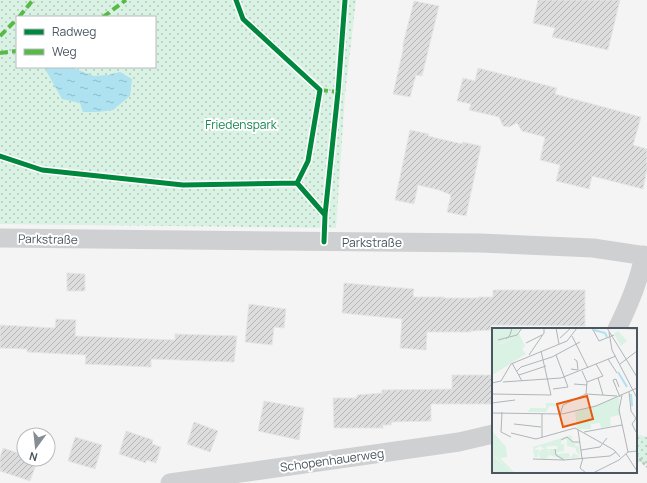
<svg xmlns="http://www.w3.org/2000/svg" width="647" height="483" font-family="Manrope,sans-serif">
  <defs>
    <pattern id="grass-dots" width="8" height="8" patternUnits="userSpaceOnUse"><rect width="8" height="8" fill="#d9f2e3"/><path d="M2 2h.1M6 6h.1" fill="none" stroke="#b2c7bb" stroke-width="1.8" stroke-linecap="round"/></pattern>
    <pattern id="water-ripples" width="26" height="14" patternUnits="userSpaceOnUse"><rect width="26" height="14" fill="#aee2f0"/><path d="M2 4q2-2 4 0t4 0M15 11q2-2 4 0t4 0" fill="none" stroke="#90bac6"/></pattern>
    <pattern id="building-hatch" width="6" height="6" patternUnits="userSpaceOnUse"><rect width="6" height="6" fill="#ddddde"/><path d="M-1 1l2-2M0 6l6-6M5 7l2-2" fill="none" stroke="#b5b6b7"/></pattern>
  </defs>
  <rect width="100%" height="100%" fill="#f4f4f4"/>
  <path fill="url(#grass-dots)" fill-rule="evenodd" d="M0 0H356L345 95 336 228 0 224ZM17 17H155V67H17Z
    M636 434 647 437V464L636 461Z"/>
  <path fill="url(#water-ripples)" d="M44 67H70L94 76 108 75 120 72 132 79 130 96 113 110 98 112H83L80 103 62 99Z"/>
  <path fill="url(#building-hatch)" stroke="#e5e6e7" d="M538 0H620L608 50 552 37 555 28 533 23Z
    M414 1 439 6 422 76 416 75 410 97 393 94 403 50V44Z
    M478 68 557 88 555 94 641 117 633 145 647 149V169L643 189 592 176 589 189 556 181 560 165 540 160 545 137 522 131 517 123 509 127 503 126 499 117 469 110 471 104 457 101 463 78 475 81Z
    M410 130 429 134 428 136 462 144 463 142 481 146 466 216 447 212 451 195 439 190 418 185 414 204 395 200Z
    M67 273 85 274V291H67Z
    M344 283 414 289 413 297H444V298H478V297H493V290H585V326L491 325V330L471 331V332H427L426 350 400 348 402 319 342 313Z
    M249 304 286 309 284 328 274 327 272 345 245 342Z
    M56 319 76 320 75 336 175 340V334L237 336 234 362 151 359V367L85 364 86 355 27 352V349L0 348V325L55 328Z
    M452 375H493V404H431V421L392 422 391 425H383V428H334L333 398H357V395L382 393V390L452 389Z
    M264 401 304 408 299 440 258 431Z
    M194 422 218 431 210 452 187 444Z
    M126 431 153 440 152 444 161 447 156 463 146 460V463L119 454Z
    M75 437 102 445 95 469 68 461Z
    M3 448 24 455V459H38L30 481 0 471V458Z"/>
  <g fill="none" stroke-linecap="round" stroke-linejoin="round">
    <path stroke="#bcc7c4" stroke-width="2.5" stroke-dasharray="3 2" stroke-linecap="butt" d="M636 455 647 467"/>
    <path stroke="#ced0d2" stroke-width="19" d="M0 238 480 243 593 248 647 256
      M617 329C629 305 639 282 644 255
      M170 483 459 442 493 434"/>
    <path stroke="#58b947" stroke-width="4" stroke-dasharray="8 4" stroke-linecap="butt" d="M19 17 33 0
      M103 17 126 0
      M0 36 17 19
      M0 53 17 51
      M320 90 338 92"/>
    <g stroke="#fff" stroke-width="8">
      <path id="cycleway" d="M236 0 243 19 320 90 308 161 297 183
        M0 156 42 170 183 185 297 183 325 215
        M324 242 325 215 338 92 345 0"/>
    </g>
    <use href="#cycleway" stroke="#00873e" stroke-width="5"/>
  </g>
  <g text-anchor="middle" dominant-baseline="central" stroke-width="4" stroke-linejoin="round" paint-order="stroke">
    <g font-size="12" fill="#17864f" stroke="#fff">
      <text x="241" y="124">Friedenspark</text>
    </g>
    <g font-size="12" fill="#4a5661" stroke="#fff">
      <text transform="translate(48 239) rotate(1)">Parkstraße</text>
      <text x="372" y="242">Parkstraße</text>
      <text transform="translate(332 460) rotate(-8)">Schopenhauerweg</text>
    </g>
  </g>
  <g transform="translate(492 328)">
    <rect width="145" height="145" fill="#f4f4f4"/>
    <path d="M126 3 135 13 129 18 122 6ZM26 4 33 18 30 21 34 26 0 47V13L4 17 11 15 21 10ZM127 69 128 87 118 89 119 98 109 100 108 95 99 96V101H85L83 84ZM54 75H62L66 78H57L54 84H36L38 80H54ZM0 103 14 119 15 129 8 130 23 145H20L0 125ZM79 107 82 116 87 115 82 118H87L88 128 84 123V120L75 118V111L69 112V116H72V123L65 124V118H55L54 121H65L64 126 77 125 78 130 82 125 88 129 70 131 57 127V122H54L48 118 42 121 47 122 46 129H42L41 119Z" fill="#d9f2e3"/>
    <path d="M0 0H29L21 10 4 17 0 13ZM0 125 4 130 20 145H0Z" fill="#d9f2e3"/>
    <path d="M47 126a5 5 0 1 1 10 0a5 5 0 1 1-10 0Z" fill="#d9f2e3"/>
    <path fill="none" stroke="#aee2f0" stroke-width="2" d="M102 2 113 5 115 9M126 44 135 59M139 66 140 78"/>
    <path fill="none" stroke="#b0b5b9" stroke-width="1" d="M64 0 67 16M100 0 107 13 122 7M115 0 145 49M120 0 145 1M117 4 120 22 145 70M80 8 96 40M68 10 79 0M14 11 18 7 20 0M6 12 25 7 30 0M34 15 50 7M37 27 52 5V0M116 31 125 45M20 35 30 53M128 36 145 23M79 41 86 42 85 33 82 31M25 43 29 39 60 29 88 14M90 43 95 54 94 66M27 47 54 38M106 50 111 67M11 54 69 50 124 28M95 54 111 48 104 36M0 55 9 53 19 36 75 13 85 0M82 56 95 57M127 59 124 51 121 52 128 69M61 61 76 59 64 27M137 64 139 83 145 92M0 66 59 67 49 23M94 66 125 68M130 67 127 82 136 124M0 75 23 72M10 84 9 104 19 109M0 85 70 86 104 78 145 60M68 87 71 77 94 66M22 96 49 99M86 102 90 130M92 104 130 97M144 104 140 96 145 89M19 105 44 111 83 100 122 122 128 129M50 109V86M69 112 75 109 81 114H88M63 121 64 127 72 132M89 122 108 119 115 110M134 126 145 143M91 130 88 140 94 145M41 131 72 132 118 128 124 124M101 145 127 132 136 124 145 123"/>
    <path fill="#e8590c" fill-opacity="0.15" stroke="#e8590c" stroke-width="2" d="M95 68 101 91 71 99 65 76Z"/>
    <rect width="145" height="145" fill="none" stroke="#4a5661" stroke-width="2"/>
  </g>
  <rect x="16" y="16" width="140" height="52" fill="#ffffff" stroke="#b7bbc0"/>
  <rect x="24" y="29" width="20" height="6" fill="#00873e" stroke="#b7bbc0"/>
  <text x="52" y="36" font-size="12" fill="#4a5661">Radweg</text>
  <rect x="24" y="49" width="20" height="6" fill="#58b947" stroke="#b7bbc0"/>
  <text x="52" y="56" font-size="12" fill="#4a5661">Weg</text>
  <g transform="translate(36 447) rotate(195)"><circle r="19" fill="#ffffff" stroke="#b7bbc0"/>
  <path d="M0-3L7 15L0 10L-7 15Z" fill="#868d94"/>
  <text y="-6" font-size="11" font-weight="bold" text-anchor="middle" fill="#4a5661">N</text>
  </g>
</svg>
